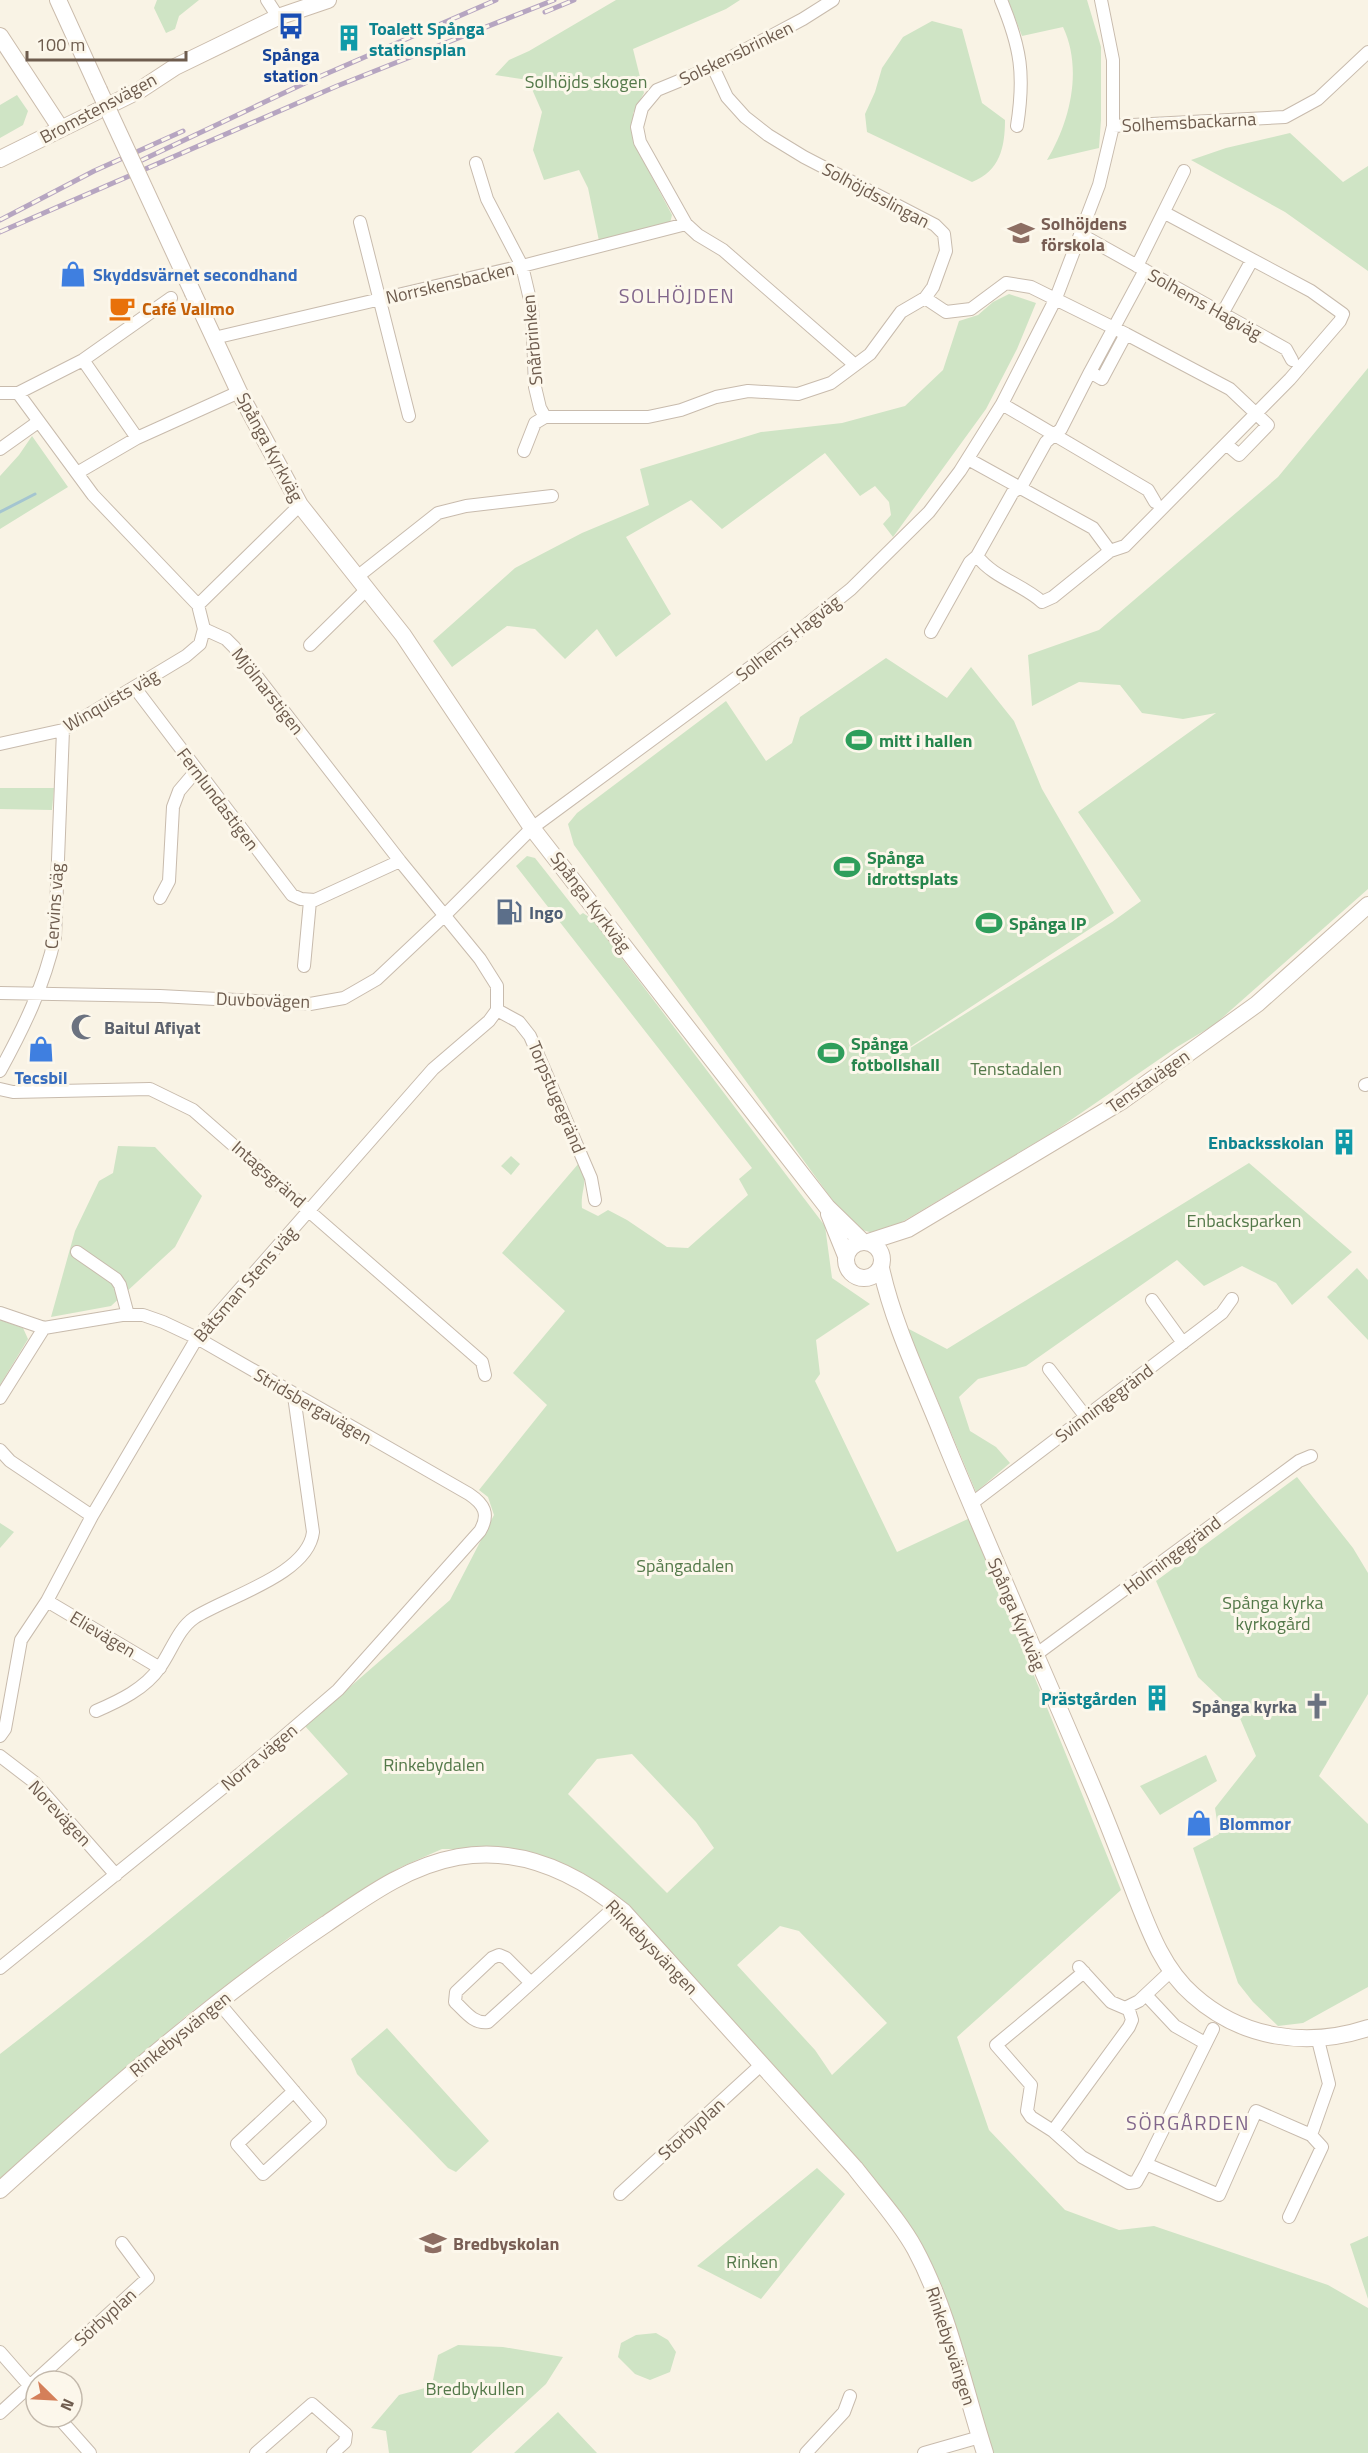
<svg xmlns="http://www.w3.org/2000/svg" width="1368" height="2453" font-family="'Titillium Web',sans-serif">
  <rect width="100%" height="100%" fill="#f9f3e5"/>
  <path fill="#cfe4c5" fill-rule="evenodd" d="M157 0H199L179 16 175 29 166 33 154 8Z
    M616 0H740L726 9 633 49 644 93 633 113 635 145 672 215 670 223 599 241 588 188 579 170 544 180 533 150 542 112 528 80 495 75 509 60 529 51Z
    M1008 0H1087L1101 47V120L1099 148 1047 160C1070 122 1083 69 1063 27L1022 36Z
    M932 21 962 29 982 103 1005 120C1005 147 1000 171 972 182L867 132 865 114 875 92 882 68 903 37Z
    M17 95 28 111 23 125 0 138V105Z
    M1290 133 1343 182 1368 166V271L1285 212 1191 160 1226 148Z
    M1009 294 1036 303 1017 349 986 409 893 537 883 524 891 515 889 502 875 486 860 496 825 453 722 529 691 500 626 537 671 614 616 657 597 629 565 659 535 629 507 626 452 667 433 641 515 568 582 533 649 505 640 469 761 432 842 423 905 406 943 370 959 321 978 315 993 302Z
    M1368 368V889L1214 1025 1177 1047 1052 1133 880 1235 852 1227 574 845 568 824 577 813 726 701 766 761 792 743 800 717 886 658 947 698 971 667 1014 721 1042 789 1114 913 864 1077 1112 922 1141 901 1078 812 1216 713 1183 719 1142 713 1120 685 1079 682 1032 706 1028 655 1099 630 1278 477Z
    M32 436 68 487 0 529V476L19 455Z
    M0 788H54L52 810 0 809Z
    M527 856 535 858 580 915 583 913 592 919 825 1226 832 1278 870 1304 816 1340 820 1374 815 1381 897 1552 970 1518 1121 1890 957 2037 989 2130 1065 2210 1119 2230 1154 2226 1328 2285 1368 2308V2453H993L920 2244 887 2194 833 2136 634 1912 583 1873 510 1849H442L401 1867 368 1886 290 1937 186 2016 0 2180V2054C118 1963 232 1868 348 1774L305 1726 450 1600 494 1515 488 1497 479 1490 547 1405 513 1373 565 1311 502 1253 579 1163C590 1184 580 1188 582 1208L598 1216 608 1210 627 1220 667 1247 688 1248 748 1195 739 1179 752 1168 516 866ZM632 1754 696 1822 714 1848 667 1893 568 1794 597 1759ZM780 1926 799 1931 887 2023 832 2075 815 2050 737 1965Z
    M118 1146 155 1147 202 1196 175 1247 111 1306 51 1317 75 1231 99 1181 113 1173Z
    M511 1156 520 1164 511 1175 501 1166Z
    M1249 1163 1352 1252 1292 1305 1276 1283 1242 1266 1204 1286 1177 1260 1026 1366 978 1379 959 1397 970 1431 996 1447 1010 1463 976 1492 907 1328 947 1349Z
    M1357 1268 1368 1280V1340L1327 1297Z
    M0 1320 23 1328 28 1339 0 1385Z
    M1297 1477 1353 1548 1368 1573V1694L1319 1776 1368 1824V1987L1303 2023 1278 2026 1253 2002 1238 1983 1193 1848 1219 1834 1215 1808 1256 1756 1239 1716 1198 1677 1156 1581Z
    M0 1523 14 1532 0 1548Z
    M1206 1755 1217 1781 1160 1815 1140 1786Z
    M387 2028 489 2141 456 2172 448 2168 357 2074 351 2059Z
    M817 2168 845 2194 761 2299 697 2266Z
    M1368 2236V2299L1350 2244Z
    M656 2333 668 2340 676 2352 670 2372 650 2380 635 2374 618 2357 621 2343 636 2335Z
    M458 2345 503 2347 563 2357 546 2384 471 2453H389L386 2431 371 2428 399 2395 425 2388 433 2380 438 2355Z
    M558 2412 597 2453H514Z"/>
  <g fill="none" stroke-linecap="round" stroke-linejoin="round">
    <path stroke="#a4c5d0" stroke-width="3" d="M0 512 35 494"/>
    <g stroke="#c8bbad" stroke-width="14">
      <path id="street" d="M267 0 278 17
        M1001 0C1021 48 1025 75 1017 126
        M1113 126 1285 117 1318 99 1368 52
        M476 163 487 199 522 266 532 308 535 387 540 408 545 417
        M360 222 409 416
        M686 224 640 142 637 127 642 108 657 90 713 67 803 19 833 0
        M1082 235 1286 349 1292 360
        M1137 266 1184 171
        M925 298 946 312 971 309 1006 283 1031 287 1126 334 1102 379 1090 372 1061 429 1046 442 1021 487 1013 492 977 556 970 562 931 632
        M1222 314 1252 260
        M1126 334 1230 389 1268 425 1239 455 1226 444
        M214 338 522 266 686 224 698 235 723 250 855 365
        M83 360 137 438
        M1090 372 1145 270
        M0 393H18L83 360 171 298
        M1002 404 1148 490 1155 502
        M0 449 38 422
        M524 451 535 423 545 417H648L681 410 716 397 748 391 798 394 831 383 870 354 901 312 925 298 933 287 946 251 944 234 935 225 804 157 768 135 745 117 727 97 713 67
        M968 459 1093 528 1110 551
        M77 473 137 438 239 392
        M977 556C994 578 1022 584 1042 602L1053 597 1110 551 1125 546 1290 379 1340 321 1343 314 1311 291 1165 213
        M357 577 438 513 466 506 552 496
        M198 605 300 505
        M310 645 367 589
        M135 688 292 895 301 899 315 900 400 861
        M0 744 63 730 186 656 200 644 204 629
        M160 898 169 881 173 807 179 791 196 771
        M304 966 310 901
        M0 993 160 996 310 1004 344 998 377 979 445 915 532 828 790 638 851 589 929 512 960 471 1002 404 1056 298 1099 185 1113 126V60L1101 0
        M497 1010 519 1022 530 1036 591 1178 595 1200
        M0 1071C24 1027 44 986 55 937L63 730
        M1365 1085 1368 1084
        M0 1089 13 1092 150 1089 193 1110 482 1362 485 1375
        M77 1252 116 1279 120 1285 128 1315
        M1152 1300 1183 1343
        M0 1313 44 1328 122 1315H143L163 1322 197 1338 469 1494C484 1504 490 1514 480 1531L338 1690 246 1769 0 1968
        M1049 1369 1086 1417
        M0 1398 44 1328
        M0 1450 10 1461 92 1516
        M971 1504 1222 1313 1232 1299
        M47 1601 160 1668
        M1034 1656 1299 1461 1311 1456
        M96 1711C119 1701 145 1689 160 1667 171 1652 178 1629 194 1618 226 1597 308 1575 313 1532L294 1396
        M0 1736 5 1729 21 1640 47 1601 92 1516 197 1338 433 1069 489 1021 497 1010V986L480 959 400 861 234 647 226 639 204 629 198 605 93 495 18 393
        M0 1756 34 1782 116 1875
        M1079 1967 1111 2002 1125 2008 1139 2001 1171 1971
        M1084 1972 996 2045 1031 2085 1027 2111 1031 2117 1053 2131 1082 2157 1129 2183 1136 2182 1146 2164 1213 2029
        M530 1982 506 1958 499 1955 492 1958 456 1992 455 2002C465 2011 473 2024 488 2022L616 1906
        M1146 1995 1175 2026 1205 2043
        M218 2002 320 2122 263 2174 237 2144 294 2091
        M1053 2131 1129 2027 1132 2020 1128 2007
        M1311 2135 1329 2084 1318 2040
        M1146 2164 1219 2195 1256 2111 1311 2135 1322 2147 1289 2217
        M620 2194 762 2064
        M0 2352 36 2393
        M0 2413 148 2278 122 2243
        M58 2417 90 2453
        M256 2453 312 2404 346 2434 345 2442 333 2453
        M806 2453 844 2412 850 2396
        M924 2453 980 2437"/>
    </g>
    <g stroke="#cbbcac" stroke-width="18">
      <path id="secondary" d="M58 0 99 90
        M0 36 61 129
        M0 159 140 90 175 67 278 17 328 0
        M193 293 239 392 300 505 403 635 532 828 827 1207 863 1242
        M829 1214 846 1256
        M846 1260a18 18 0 1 1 36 0a18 18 0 1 1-36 0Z
        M868 1242 908 1229 1122 1101 1257 1004 1368 905
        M881 1268C894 1327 922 1383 944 1439 992 1556 1044 1672 1093 1788 1108 1823 1121 1858 1135 1894 1149 1930 1163 1969 1193 1995 1242 2039 1307 2048 1368 2028
        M0 2190C104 2096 209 2002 326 1924 367 1896 408 1866 458 1857 521 1846 577 1873 624 1912L855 2168C875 2194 899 2220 915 2249 949 2312 963 2385 985 2453"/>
    </g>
    <use href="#street" stroke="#fff" stroke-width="12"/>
    <use href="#secondary" stroke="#fff" stroke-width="16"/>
    <g stroke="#b6a5c1" stroke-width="5">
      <path id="rail" d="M545 12 574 0
        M140 161 305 83 496 0
        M0 220 94 171 183 131
        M0 232 337 86 554 0"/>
    </g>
    <use href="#rail" stroke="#fcf7eb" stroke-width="3" stroke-dasharray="9" stroke-linecap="butt"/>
    <g stroke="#cbbcac" stroke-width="18" stroke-linecap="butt">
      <path id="secondary-bridge" d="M99 90 193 293"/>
    </g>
    <use href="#secondary-bridge" stroke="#fff" stroke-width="16"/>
  </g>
  <defs>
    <g id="bus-bare" transform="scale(2.07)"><path d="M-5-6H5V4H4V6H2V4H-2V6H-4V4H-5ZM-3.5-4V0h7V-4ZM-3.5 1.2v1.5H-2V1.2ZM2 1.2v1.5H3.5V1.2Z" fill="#1a4fb4" stroke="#fcf7eb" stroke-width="2.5" paint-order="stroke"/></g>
    <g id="building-bare" transform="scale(2.07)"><path d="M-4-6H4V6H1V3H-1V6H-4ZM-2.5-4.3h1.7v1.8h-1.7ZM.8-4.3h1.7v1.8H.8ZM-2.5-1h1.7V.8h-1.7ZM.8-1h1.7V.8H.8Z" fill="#0f9aa8" stroke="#fcf7eb" stroke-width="2.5" paint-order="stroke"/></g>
    <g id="school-bare" transform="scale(2.07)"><path d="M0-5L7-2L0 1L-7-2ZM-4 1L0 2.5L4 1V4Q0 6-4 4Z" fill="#8d6e63" stroke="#fcf7eb" stroke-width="2.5" paint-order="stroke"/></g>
    <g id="shop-bare" transform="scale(2.07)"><path d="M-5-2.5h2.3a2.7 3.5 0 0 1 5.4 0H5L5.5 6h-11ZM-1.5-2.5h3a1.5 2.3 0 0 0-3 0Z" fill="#3f7fe0" stroke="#fcf7eb" stroke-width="2.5" paint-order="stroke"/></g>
    <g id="cafe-bare" transform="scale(2.07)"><path d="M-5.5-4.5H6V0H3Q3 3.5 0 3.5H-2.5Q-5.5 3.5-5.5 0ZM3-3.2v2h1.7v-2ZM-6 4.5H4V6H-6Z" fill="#e8710a" stroke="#fcf7eb" stroke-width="2.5" paint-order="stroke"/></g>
    <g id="stadium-bare" transform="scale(2.07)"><path d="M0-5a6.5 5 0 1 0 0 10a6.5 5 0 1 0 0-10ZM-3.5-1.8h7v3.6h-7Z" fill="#2e9e5b" stroke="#fcf7eb" stroke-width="2.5" paint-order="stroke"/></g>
    <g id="fuel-bare" transform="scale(2.07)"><path d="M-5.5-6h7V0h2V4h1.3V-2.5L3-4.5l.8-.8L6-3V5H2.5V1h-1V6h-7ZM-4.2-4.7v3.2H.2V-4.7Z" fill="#5c6f8a" stroke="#fcf7eb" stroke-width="2.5" paint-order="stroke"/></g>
    <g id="mosque-bare" transform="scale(2.07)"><path d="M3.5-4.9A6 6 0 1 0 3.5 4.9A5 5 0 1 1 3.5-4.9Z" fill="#6b7280" stroke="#fcf7eb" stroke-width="2.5" paint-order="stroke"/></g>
    <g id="church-bare" transform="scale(2.07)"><path d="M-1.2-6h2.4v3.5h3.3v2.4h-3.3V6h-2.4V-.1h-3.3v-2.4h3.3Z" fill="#6b7280" stroke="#fcf7eb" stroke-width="2.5" paint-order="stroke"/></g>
  </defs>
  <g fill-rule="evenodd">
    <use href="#bus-bare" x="291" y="26"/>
    <use href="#building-bare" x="349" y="38"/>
    <use href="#school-bare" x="1021" y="233"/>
    <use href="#shop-bare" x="73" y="274"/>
    <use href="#cafe-bare" x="122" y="308"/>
    <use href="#stadium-bare" x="859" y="740"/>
    <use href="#stadium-bare" x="847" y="867"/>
    <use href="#fuel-bare" x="509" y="912"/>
    <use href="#stadium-bare" x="989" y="923"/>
    <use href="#mosque-bare" x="84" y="1027"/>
    <use href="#shop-bare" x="41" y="1049"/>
    <use href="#stadium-bare" x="831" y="1053"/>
    <use href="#building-bare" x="1344" y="1142"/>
    <use href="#building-bare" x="1157" y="1698"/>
    <use href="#church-bare" x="1317" y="1706"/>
    <use href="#shop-bare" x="1199" y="1823"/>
    <use href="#school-bare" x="433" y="2243"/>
  </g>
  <g text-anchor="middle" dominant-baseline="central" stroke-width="6" stroke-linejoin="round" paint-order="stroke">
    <g font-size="18" font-weight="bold" fill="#0d838f" stroke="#fcf7eb" text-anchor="end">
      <text x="369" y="28" text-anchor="start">Toalett Spånga<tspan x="369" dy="21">stationsplan</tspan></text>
      <text x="1324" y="1142">Enbacksskolan</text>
      <text x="1137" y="1698">Prästgården</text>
    </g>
    <g font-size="18" fill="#6e5c4e" stroke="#fcf7eb">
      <text transform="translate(736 53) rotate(-26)">Solskensbrinken</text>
      <text transform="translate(98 108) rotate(-28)">Bromstensvägen</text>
      <text transform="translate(1189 122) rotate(-3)">Solhemsbackarna</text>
      <text transform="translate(876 195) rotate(28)">Solhöjdsslingan</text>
      <text transform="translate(450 283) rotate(-13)">Norrskensbacken</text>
      <text transform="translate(1205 304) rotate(29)">Solhems Hagväg</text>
      <text transform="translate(532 340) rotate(-95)">Snårbrinken</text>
      <text transform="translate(270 447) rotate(62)">Spånga Kyrkväg</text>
      <text transform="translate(788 638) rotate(-38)">Solhems Hagväg</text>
      <text transform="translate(268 691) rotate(52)">Mjölnarstigen</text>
      <text transform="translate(111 700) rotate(-30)">Winquists väg</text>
      <text transform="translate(218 799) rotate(53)">Fernlundastigen</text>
      <text transform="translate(591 902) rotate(53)">Spånga Kyrkväg</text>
      <text transform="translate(54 906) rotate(-86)">Cervins väg</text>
      <text transform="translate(263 1000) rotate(2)">Duvbovägen</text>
      <text transform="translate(1148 1081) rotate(-35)">Tenstavägen</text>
      <text transform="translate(557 1097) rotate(67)">Torpstugegränd</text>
      <text transform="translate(269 1174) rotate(41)">Intagsgränd</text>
      <text transform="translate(245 1284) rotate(-49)">Båtsman Stens väg</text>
      <text transform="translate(1104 1403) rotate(-37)">Svinningegränd</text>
      <text transform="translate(313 1406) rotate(30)">Stridsbergavägen</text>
      <text transform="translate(1172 1555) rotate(-37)">Holmingegränd</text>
      <text transform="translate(1017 1614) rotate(67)">Spånga Kyrkväg</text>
      <text transform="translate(103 1634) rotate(31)">Elievägen</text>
      <text transform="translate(259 1757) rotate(-40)">Norra vägen</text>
      <text transform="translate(60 1813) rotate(47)">Norevägen</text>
      <text transform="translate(652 1947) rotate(46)">Rinkebysvängen</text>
      <text transform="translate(180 2034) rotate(-39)">Rinkebysvängen</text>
      <text transform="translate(691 2129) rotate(-42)">Storbyplan</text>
      <text transform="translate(105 2317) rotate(-42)">Sörbyplan</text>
      <text transform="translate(951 2346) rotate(72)">Rinkebysvängen</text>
    </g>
    <g font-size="18" font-weight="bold" fill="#164399" stroke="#fcf7eb">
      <text x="291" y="54">Spånga<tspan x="291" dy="21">station</tspan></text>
    </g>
    <g font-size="18" fill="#54794a" stroke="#fcf7eb">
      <text x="586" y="81">Solhöjds skogen</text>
      <text x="1016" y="1068">Tenstadalen</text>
      <text x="1244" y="1220">Enbacksparken</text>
      <text x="685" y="1565">Spångadalen</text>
      <text x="1273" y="1602">Spånga kyrka<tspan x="1273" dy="21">kyrkogård</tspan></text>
      <text x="434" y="1764">Rinkebydalen</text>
      <text x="752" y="2261">Rinken</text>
      <text x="475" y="2388">Bredbykullen</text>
    </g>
    <g font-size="18" font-weight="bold" fill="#785e54" stroke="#fcf7eb" text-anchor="start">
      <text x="1041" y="223">Solhöjdens<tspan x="1041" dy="21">förskola</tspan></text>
      <text x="453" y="2243">Bredbyskolan</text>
    </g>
    <g font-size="18" font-weight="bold" fill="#366cbe" stroke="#fcf7eb" text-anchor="start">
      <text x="93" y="274">Skyddsvärnet secondhand</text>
      <text x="41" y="1077" text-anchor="middle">Tecsbil</text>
      <text x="1219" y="1823">Blommor</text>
    </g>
    <g font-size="18" font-weight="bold" fill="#c56008" stroke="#fcf7eb" text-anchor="start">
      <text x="142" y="308">Café Vallmo</text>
    </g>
    <g font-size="18" font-weight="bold" fill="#27864d" stroke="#fcf7eb" text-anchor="start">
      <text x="879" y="740">mitt i hallen</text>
      <text x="867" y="857">Spånga<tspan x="867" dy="21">idrottsplats</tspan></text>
      <text x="1009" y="923">Spånga IP</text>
      <text x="851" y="1043">Spånga<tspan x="851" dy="21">fotbollshall</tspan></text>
    </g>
    <g font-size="18" font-weight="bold" fill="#4e5e75" stroke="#fcf7eb" text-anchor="start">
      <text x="529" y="912">Ingo</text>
    </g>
    <g font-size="18" font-weight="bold" fill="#5b616d" stroke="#fcf7eb" text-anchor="start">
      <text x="104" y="1027">Baitul Afiyat</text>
      <text x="1297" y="1706" text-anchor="end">Spånga kyrka</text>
    </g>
    <g font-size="20" letter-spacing="1.5" fill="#81668b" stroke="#fcf7eb">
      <text x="677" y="295">SOLHÖJDEN</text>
      <text x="1188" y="2122">SÖRGÅRDEN</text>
    </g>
  </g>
  <g transform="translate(54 2399) rotate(114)"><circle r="28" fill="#fcf7eb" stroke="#c3b9ac" stroke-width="1.5"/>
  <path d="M0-4.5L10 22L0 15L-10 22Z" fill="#d47f59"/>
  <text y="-9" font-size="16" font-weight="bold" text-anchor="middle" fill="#6e5c4e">N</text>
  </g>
  <path d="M27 51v9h159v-9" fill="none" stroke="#6e5c4e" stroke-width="3"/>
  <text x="36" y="51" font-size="18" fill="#6e5c4e" stroke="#fcf7eb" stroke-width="4.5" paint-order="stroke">100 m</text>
</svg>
